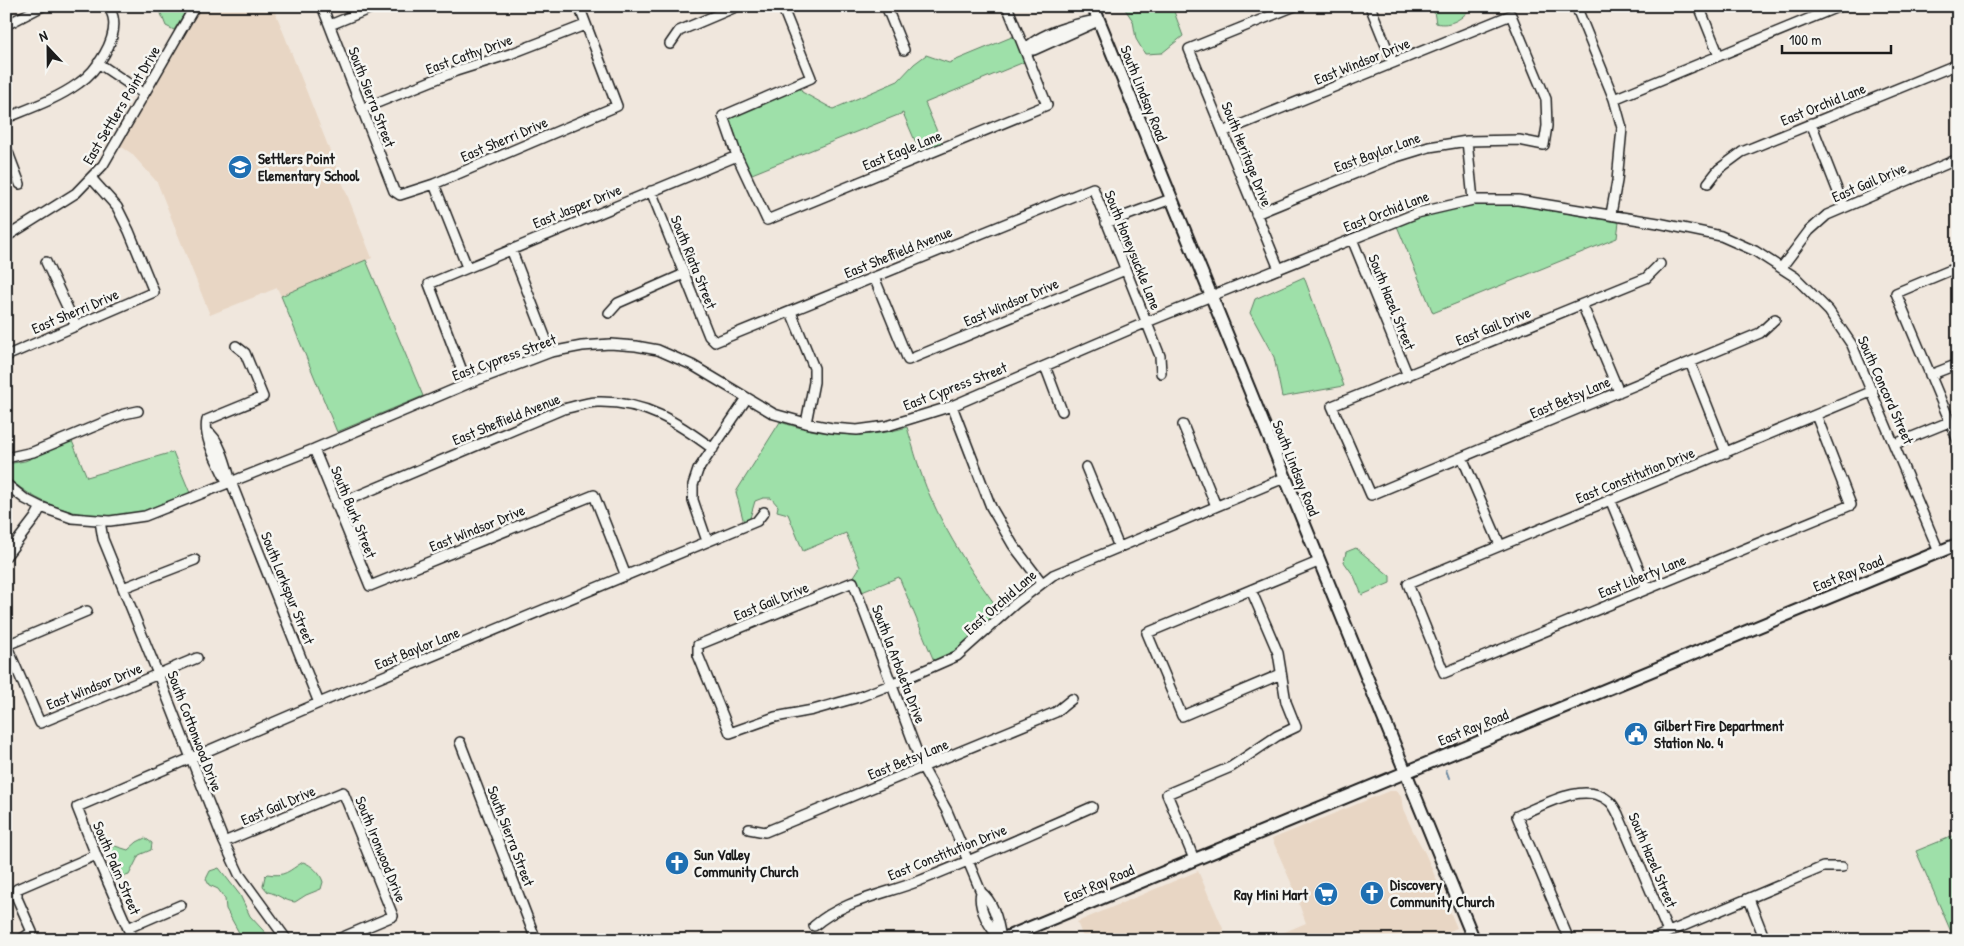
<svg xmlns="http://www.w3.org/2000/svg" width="1964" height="946" font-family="'Patrick Hand',sans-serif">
  <rect width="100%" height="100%" fill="#f0e7dd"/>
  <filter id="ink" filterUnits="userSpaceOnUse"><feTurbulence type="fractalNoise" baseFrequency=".02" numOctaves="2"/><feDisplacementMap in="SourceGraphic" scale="10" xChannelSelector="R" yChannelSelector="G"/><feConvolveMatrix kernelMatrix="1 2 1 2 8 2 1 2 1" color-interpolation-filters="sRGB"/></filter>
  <g filter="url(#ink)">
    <path fill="#e8d6c4" d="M201 6H273L372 258 281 296 277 288 210 315 157 182 131 153 120 146Z
      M1389 791H1396L1401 795 1403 809 1414 833 1425 853 1457 928 1428 940H1266L1306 923 1299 904 1300 903 1272 839Z
      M1198 871 1228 940H1084L1077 922Z"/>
    <path fill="#9ee0a9" stroke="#5d7e62" d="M158 6H189L174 30 166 26Z
      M1123 6H1172L1183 36 1162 53 1145 54 1136 39 1133 21Z
      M1433 6H1471C1465 18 1450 27 1436 23Z
      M1019 34 1029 60 925 103 944 148 922 157 903 113 747 176 723 116 799 83 802 92 833 109 898 81 914 64 926 55 949 63Z
      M1493 204 1517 205 1619 222 1617 238 1433 313 1397 226C1429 214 1459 205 1493 204Z
      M366 260 423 396 337 432 281 296Z
      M1304 277 1344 386 1282 397 1274 357 1250 313 1255 299Z
      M780 422C820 435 866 440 907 427 914 450 920 474 930 496 947 535 975 578 1000 611L960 648 934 661 899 577 862 592 858 582 853 578 860 567 846 533 803 551 788 514 777 511 778 506 771 498H763L755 501 750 518 744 523 736 492Z
      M72 441 87 477 173 452 190 493C174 500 159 508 143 512 94 524 43 510 6 476L7 464 25 461Z
      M1356 548 1390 576V583L1362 595 1354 576 1344 562 1346 552Z
      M1958 834V932L1952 934 1916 851Z
      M145 838 152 843 151 850 139 855 129 875 119 878 110 851 115 846 128 850 137 842Z
      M303 862C312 865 321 874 323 882L321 889 306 895 295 902C284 901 278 894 268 892L263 886 265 876 267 874C286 877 288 871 303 862Z
      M219 868 240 895 250 916 272 940H243L226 909 225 899 218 889 209 885 206 879 210 871Z"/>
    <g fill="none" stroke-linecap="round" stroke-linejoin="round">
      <path stroke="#68869f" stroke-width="2" d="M1446 770 1449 778"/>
      <g stroke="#1c1c1c" stroke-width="12">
        <path id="minor" d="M322 6 394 191 400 195 434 184 617 106 579 6
          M782 6 811 78 723 116 737 156 767 220 1047 105 1007 6
          M886 6 904 50
          M1370 6 1393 63
          M1576 6 1614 99 1622 128 1617 181 1611 214
          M1699 6 1719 56
          M6 25 43 6
          M330 25 376 6
          M670 44 679 31 738 6
          M1025 50C1038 33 1078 23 1098 20
          M1025 50H1034L1094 23
          M98 63 144 94
          M1614 99 1840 6
          M362 109 456 71 510 54 585 25
          M6 118C31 108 57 99 79 83 97 71 118 39 113 17 112 13 110 10 109 6
          M1811 123 1844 207
          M1223 132 1511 15 1546 99 1547 126 1544 145 1519 140 1467 141 1429 147 1393 158 1256 214
          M1467 141 1473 200
          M6 147 20 184
          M1708 183 1719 169 1742 152 1958 64
          M434 184 467 267
          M651 191 709 336 715 342 1093 188 1160 356 1161 373
          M1106 223 1171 199
          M6 237 76 193 103 165 195 6
          M1352 239 1408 376
          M511 249 551 352
          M46 262 76 326
          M1660 264 1646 278 1332 406 1371 495 1760 333 1775 319
          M1782 267 1809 231 1827 215 1958 159
          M1958 267 1896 293 1958 441
          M1279 269 1189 49 1295 6
          M874 277 908 360 1125 270
          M1582 304 1619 392
          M791 312 814 368V382L806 423
          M609 313 618 303 684 274
          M6 356 154 292 129 231 117 207 92 179
          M1690 362 1726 453
          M1045 366 1062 411
          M1930 375 1958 364
          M467 384 429 284 737 156
          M952 406 991 507 1013 545 1042 583
          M1816 415 1851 505 1444 673 1408 584 1873 391
          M1183 425 1216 506
          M208 432C220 439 227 468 231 482L319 703
          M1895 444 1949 422
          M314 449 370 586 594 495 626 576
          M1462 457 1500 545
          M6 458 33 452 124 414 138 411
          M1086 467 1119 547
          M226 479 224 476C217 460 203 438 207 420L263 397 245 353 236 346
          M6 484 25 499 41 507 72 518 110 521 145 516 314 449 467 384 551 352 582 346 610 344 636 346 658 350 692 365 774 414 806 423 832 428 857 430 887 426 952 406 1147 322 1417 213 1473 200H1518L1658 223 1721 236 1755 251 1795 277 1829 311 1852 345 1939 552
          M1610 499 1647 589
          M336 505 563 409C574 407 586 402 598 402 645 401 677 422 713 449
          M100 521 103 539 158 674 224 842 239 874 287 940
          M707 541 693 500V485L698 470 747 398
          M6 556 35 518 41 507
          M123 588 195 560
          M6 644 40 723 197 658
          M7 645 87 611
          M1281 674 1182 716 1147 633 1318 562
          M460 742 536 940
          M749 829 765 832 1056 712 1072 699
          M224 842 343 792 393 916 336 940
          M1194 859 1167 794 1231 767 1277 736 1296 727 1286 702 1278 653 1251 590
          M981 892C977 908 990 928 1001 940
          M1749 899 1765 940
          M814 926C844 900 883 895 919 881 977 858 1035 832 1092 807
          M128 928 181 905
          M20 940 32 932 17 898V889L96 855
          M133 940 96 855 77 807 319 703 757 521 764 512
          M1001 940C999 924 994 902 981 892L947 811 923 768 853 582 698 645V655L730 733 775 717 813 710 859 697 893 684 957 656 1015 604 1053 575 1284 478
          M1569 940 1517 816C1542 806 1584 780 1609 801 1613 804 1616 810 1618 814L1668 932
          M1650 940 1823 867H1842"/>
      </g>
      <g stroke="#1c1c1c" stroke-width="15">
        <path id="major" d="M1093 6 1474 940
          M1000 940 1958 544"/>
      </g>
      <use href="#minor" stroke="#f6f6f2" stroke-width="9"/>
      <use href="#major" stroke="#f6f6f2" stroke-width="11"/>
    </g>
  </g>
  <defs>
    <g id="school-disc" transform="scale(1.25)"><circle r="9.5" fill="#1f6fb2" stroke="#f6f6f2"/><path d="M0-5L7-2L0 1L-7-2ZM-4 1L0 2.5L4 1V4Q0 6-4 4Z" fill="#fff"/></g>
    <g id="civic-disc" transform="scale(1.25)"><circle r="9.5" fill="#1f6fb2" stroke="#f6f6f2"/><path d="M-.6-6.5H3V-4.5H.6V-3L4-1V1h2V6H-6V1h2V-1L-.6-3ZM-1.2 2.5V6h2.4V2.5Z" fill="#fff"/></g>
    <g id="church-disc" transform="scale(1.25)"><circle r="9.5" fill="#1f6fb2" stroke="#f6f6f2"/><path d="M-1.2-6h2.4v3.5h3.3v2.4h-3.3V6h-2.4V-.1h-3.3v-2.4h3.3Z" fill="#fff"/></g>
    <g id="supermarket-disc" transform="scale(1.25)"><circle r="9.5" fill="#1f6fb2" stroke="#f6f6f2"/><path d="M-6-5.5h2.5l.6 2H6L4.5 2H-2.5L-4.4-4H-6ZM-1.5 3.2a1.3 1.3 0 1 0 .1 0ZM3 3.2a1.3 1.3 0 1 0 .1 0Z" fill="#fff"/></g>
  </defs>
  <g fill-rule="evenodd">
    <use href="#school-disc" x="240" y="167"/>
    <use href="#civic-disc" x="1636" y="734"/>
    <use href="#church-disc" x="677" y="863"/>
    <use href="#church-disc" x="1372" y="893"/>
    <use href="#supermarket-disc" x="1326" y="894"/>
  </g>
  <g text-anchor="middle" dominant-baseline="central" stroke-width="5" stroke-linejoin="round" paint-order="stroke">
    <g font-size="15" fill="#1c1c1c" stroke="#f6f6f2">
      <text transform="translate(469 54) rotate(-20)">East Cathy Drive</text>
      <text transform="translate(1362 61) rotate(-22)">East Windsor Drive</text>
      <text transform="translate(1144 93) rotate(68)">South Lindsay Road</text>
      <text transform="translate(372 97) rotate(69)">South Sierra Street</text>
      <text transform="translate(1823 104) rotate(-22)">East Orchid Lane</text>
      <text transform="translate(121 105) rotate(-59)">East Settlers Point Drive</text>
      <text transform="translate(504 139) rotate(-23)">East Sherri Drive</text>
      <text transform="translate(902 150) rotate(-22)">East Eagle Lane</text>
      <text transform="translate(1377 152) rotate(-20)">East Baylor Lane</text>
      <text transform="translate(1247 154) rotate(68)">South Heritage Drive</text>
      <text transform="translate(1869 182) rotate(-23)">East Gail Drive</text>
      <text transform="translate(577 206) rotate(-22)">East Jasper Drive</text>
      <text transform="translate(1386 211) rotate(-21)">East Orchid Lane</text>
      <text transform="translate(1133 250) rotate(68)">South Honeysuckle Lane</text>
      <text transform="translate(898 252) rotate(-22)">East Sheffield Avenue</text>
      <text transform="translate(694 262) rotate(68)">South Riata Street</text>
      <text transform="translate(1011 302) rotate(-23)">East Windsor Drive</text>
      <text transform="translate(1392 302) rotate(68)">South Hazel Street</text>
      <text transform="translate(75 311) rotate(-23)">East Sherri Drive</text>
      <text transform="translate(1493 326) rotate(-22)">East Gail Drive</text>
      <text transform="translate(504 357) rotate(-20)">East Cypress Street</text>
      <text transform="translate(955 386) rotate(-21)">East Cypress Street</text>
      <text transform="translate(1886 390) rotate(66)">South Concord Street</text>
      <text transform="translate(1570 397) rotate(-23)">East Betsy Lane</text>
      <text transform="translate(506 419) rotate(-22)">East Sheffield Avenue</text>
      <text transform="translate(1296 468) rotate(68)">South Lindsay Road</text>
      <text transform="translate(1635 475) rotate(-22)">East Constitution Drive</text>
      <text transform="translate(354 512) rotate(68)">South Burk Street</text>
      <text transform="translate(477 528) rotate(-22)">East Windsor Drive</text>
      <text transform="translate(1848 573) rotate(-22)">East Ray Road</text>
      <text transform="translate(1642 576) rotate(-22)">East Liberty Lane</text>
      <text transform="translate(288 588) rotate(68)">South Larkspur Street</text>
      <text transform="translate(771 601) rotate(-22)">East Gail Drive</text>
      <text transform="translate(1000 602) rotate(-41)">East Orchid Lane</text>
      <text transform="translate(417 648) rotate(-22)">East Baylor Lane</text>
      <text transform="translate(899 664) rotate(69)">South la Arboleta Drive</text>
      <text transform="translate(94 686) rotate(-22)">East Windsor Drive</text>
      <text transform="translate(1473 727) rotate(-22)">East Ray Road</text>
      <text transform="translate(195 731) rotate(69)">South Cottonwood Drive</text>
      <text transform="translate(908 759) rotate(-22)">East Betsy Lane</text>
      <text transform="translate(278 805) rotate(-23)">East Gail Drive</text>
      <text transform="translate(511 836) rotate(69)">South Sierra Street</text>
      <text transform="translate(381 849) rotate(68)">South Ironwood Drive</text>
      <text transform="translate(947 852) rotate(-22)">East Constitution Drive</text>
      <text transform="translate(1653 860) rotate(67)">South Hazel Street</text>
      <text transform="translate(117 868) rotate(67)">South Palm Street</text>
      <text transform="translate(1099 883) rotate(-23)">East Ray Road</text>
    </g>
    <g font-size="15" font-weight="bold" fill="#1c1c1c" stroke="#f6f6f2" text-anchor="start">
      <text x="258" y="158">Settlers Point<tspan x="258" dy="17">Elementary School</tspan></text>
      <text x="1654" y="725">Gilbert Fire Department<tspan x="1654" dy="17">Station No. 4</tspan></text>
      <text x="694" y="854">Sun Valley<tspan x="694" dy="17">Community Church</tspan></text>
      <text x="1390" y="884">Discovery<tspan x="1390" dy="17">Community Church</tspan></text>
      <text x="1308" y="894" text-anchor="end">Ray Mini Mart</text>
    </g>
  </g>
  <rect width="1964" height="946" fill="none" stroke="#f6f6f2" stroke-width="25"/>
  <rect x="12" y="12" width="1939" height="921" fill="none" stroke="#1c1c1c" stroke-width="2" filter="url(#ink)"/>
  <g transform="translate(48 48) rotate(338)" stroke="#f6f6f2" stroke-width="4" paint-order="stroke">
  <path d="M0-4L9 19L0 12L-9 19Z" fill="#1c1c1c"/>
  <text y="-8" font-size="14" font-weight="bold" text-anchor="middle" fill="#1c1c1c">N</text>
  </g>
  <path d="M1782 45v8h109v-8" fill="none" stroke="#1c1c1c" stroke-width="2.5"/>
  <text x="1789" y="45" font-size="15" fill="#1c1c1c" stroke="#f6f6f2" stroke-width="4" paint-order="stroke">100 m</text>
</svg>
